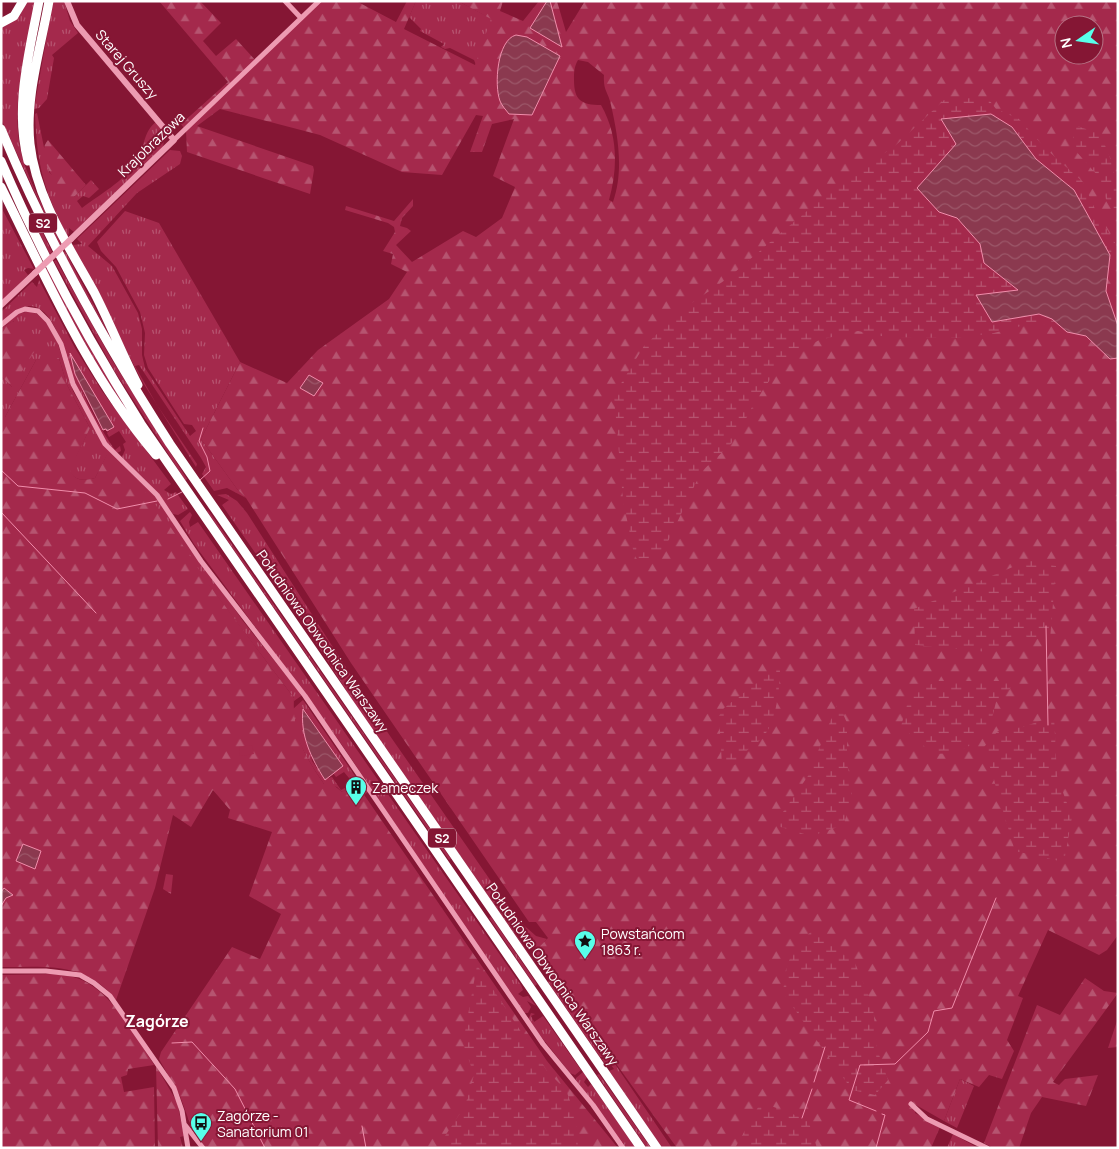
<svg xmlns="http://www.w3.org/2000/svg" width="1119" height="1149" font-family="Manrope,sans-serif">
  <defs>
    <pattern id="grass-tufts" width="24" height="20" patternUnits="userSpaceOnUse" patternTransform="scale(1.25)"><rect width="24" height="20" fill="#a4294c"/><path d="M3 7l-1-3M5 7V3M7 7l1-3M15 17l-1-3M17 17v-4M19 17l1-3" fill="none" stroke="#b65470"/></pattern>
    <pattern id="forest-firs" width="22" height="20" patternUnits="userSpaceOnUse" patternTransform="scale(1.25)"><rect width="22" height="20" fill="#a4294c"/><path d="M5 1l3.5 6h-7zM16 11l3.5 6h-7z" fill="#b65470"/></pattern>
    <pattern id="wetland-marsh" width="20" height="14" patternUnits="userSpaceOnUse" patternTransform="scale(1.25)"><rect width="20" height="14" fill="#a4294c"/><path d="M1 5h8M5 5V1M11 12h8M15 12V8" fill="none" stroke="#b65470"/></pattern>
    <pattern id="park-crowns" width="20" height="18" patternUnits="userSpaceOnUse" patternTransform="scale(1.25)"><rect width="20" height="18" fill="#a4294c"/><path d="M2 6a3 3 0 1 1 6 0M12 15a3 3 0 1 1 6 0" fill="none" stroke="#b65470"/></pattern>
    <pattern id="water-waves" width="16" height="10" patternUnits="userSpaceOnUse" patternTransform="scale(1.25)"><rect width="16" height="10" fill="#8b394f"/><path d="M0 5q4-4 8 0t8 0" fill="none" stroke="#9c5769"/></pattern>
  </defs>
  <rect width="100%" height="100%" fill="#851634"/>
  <path fill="url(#grass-tufts)" d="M27 1H35C27 50 9 107 22 156 31 187 48 215 61 244L59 245 1 119V27L20 15Z
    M53 1H64L70 21 78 33 52 55 54 58 47 99 39 108 34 109Z
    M416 1H458L492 19 476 65 474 60 450 48 445 49 441 47 444 44 420 31 421 29 409 17Z
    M37 113 49 172 74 197 91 180 99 189 89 198 83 196 77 201 82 208C99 195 124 181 136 163 145 149 142 132 157 121L158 126 162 128 165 134 163 147 74 232 69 228 68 238C44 190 37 167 35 114Z
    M170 150 180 151 182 156 180 164 137 193 88 246 112 266 138 313 142 329V355L145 368 190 436 196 431 192 425 184 424 148 368 144 355 145 333 140 312 116 267 101 251 97 242 125 211 159 223 240 362 201 439 237 489 246 498 227 488 214 491 202 474 206 467 201 458 139 365 135 366 157 405 197 464 196 467 142 381 72 245 82 244 77 239Z
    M1 207 34 269 28 268 24 270 28 275 1 302Z
    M36 219 52 252 50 254 33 220Z
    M65 251 117 349 63 253Z
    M56 260 112 360 187 479 185 480 115 372 54 261Z
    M47 268 80 330 137 427 85 346 45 270Z
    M39 280 75 348 102 391 171 484 164 490 171 494 176 492 188 509 178 515 173 514C158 492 144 477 123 460L122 457 125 450 123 444 126 442 119 431 109 437 107 433 113 427 71 356C78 388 96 422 115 450L120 446 121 451 117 453C100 441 83 400 74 380 65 361 58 309 31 306 20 305 10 316 1 322V312L32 282 37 287Z
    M29 311 37 314 46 322 57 341 73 391 105 447 150 489 243 621 300 693 301 696 294 701V698L122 470 107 455 95 478C84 481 74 481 69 470L90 428 67 385 59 358 36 360 5 417H1V376L12 387 14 321 1 327 18 314Z
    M226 494 237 501 247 513 388 733 518 920 536 936 547 939 539 947 599 1050 610 1057H600L548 982 551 976 517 926 513 930 544 976 360 712 297 613 222 505 229 500 217 495Z
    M208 510 451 859 449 860 207 511Z
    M190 512 192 515 189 522 190 527 198 522 521 985 523 990 518 994 523 997 528 996 536 1006 527 1001 531 1007 528 1013H523L340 742 194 544 180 521Z
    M303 700 355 776 349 778 344 772 336 777 333 773 342 765 304 709 312 761 325 779 332 777 341 790 360 780 368 792 364 795 356 783 342 792 337 787 324 784C309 762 292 736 293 709Z
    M491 917 537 984 535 986 489 918Z
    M531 1013 535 1014 531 1016 534 1022 543 1016 581 1070 575 1075 570 1073 528 1020Z
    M602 1059H609L615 1064 672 1148H662L609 1071 614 1069 611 1065 605 1064Z
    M583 1072 587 1077 584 1082 588 1087 591 1084 636 1148H624L577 1082 576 1078Z
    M599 1074 651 1148H647L597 1075Z
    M960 1079 974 1086 957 1128 944 1121Z
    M953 1134 978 1148H947Z"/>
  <path fill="url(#forest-firs)" fill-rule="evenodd" d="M159 1H200L221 23 203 41 216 56 236 39 256 61 319 1H356L396 22 407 1H416L404 29 475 65 491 19 458 1H503L500 11 523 21 539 1H557L566 32 585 1H1118V935L1107 950 1099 955 1048 930 1018 996 1023 998 1007 1040 1014 1051 1002 1079 989 1075 979 1087 960 1079 944 1121 916 1105 915 1113 940 1127 931 1148H677L617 1065 610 1057 599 1050 539 947 548 938 536 922H529L351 663 246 498 237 489 201 439 240 362 287 383 318 350 389 299 407 272 391 264 393 254 383 251 395 232 394 227 388 223 345 210 346 206 394 221 413 199V206L402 218 400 226 407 228 411 231 396 245 412 262 463 231 476 237 502 218 515 187 493 176 514 119 492 124 482 152H470L483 116 476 115 442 175 402 172 320 135 220 109 197 126 313 166 314 170 310 194 187 152 186 131 181 124 228 82ZM1064 25H1094V55H1064ZM578 60 588 62 604 75C603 91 608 91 611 105 618 136 624 171 613 202L609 200C618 167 618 135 601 105 581 105 574 100 574 80 574 72 574 67 578 60Z
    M48 140 86 185 74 197 68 198C58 185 34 156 48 140Z
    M13 321 35 340 36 349 12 387 1 376V328Z
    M44 358H59L67 385 90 428 70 470C74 481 84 481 95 478L107 454 151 498 210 586 294 698C292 734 304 755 324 784L331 783 342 792 356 783 547 1061 618 1148H206L192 1129 180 1096 159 1059 161 1052 232 947 260 959 281 914 249 896 272 832 228 818 230 810 213 790 191 827 173 815 155 888 116 1000C86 961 46 967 1 967V906L6 898 4 888 1 892V417H5L36 360Z
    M55 974C64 976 74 976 82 980 114 995 134 1035 153 1063L154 1065 128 1069 127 1075 121 1077 124 1092 154 1087 155 1148H1V975Z
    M1085 978 1104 991 1118 993 1053 1082 1059 1085 1065 1079 1098 1075 1086 1106 1042 1097 1031 1113 1019 1148H993L984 1143 1037 1005 1060 1015Z
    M1118 1018V1047L1108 1048Z
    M156 1066 177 1102 184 1136 180 1137 183 1148H158Z"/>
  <path fill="url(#wetland-marsh)" d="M987 97 996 109 1019 119 1045 148 1083 182 1094 207 1118 248 1110 256 1106 291 1118 326V358L1110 359 1086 336 1036 322 994 333 957 338 886 337 858 331 819 340 784 361 764 388 731 444 701 472 663 552 642 568 634 554 623 500 614 395 644 346 686 307 728 278 828 193 896 145 944 100Z
    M1073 125 1099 133C1115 163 1118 185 1118 218L1107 202 1098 176 1074 149Z
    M1029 560 1056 566 1050 640 1020 636 988 652 915 645 914 609Z
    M780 666C780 686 777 723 762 738 754 747 743 750 738 763L728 768 722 765 719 716 724 708 760 680 771 667Z
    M937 681H1018L996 702 991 722 972 744 957 753 933 754 901 726 910 695Z
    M838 702 847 723V765L853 788 844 825 811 836 774 825 808 776Z
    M1054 716 1057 776 1072 817 1064 862 1015 851 984 747 998 731 1023 727Z
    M813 930 855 963 873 1006 877 1049 888 1080 875 1095 852 1090 783 993C787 962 788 952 813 930Z
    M477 965 547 1071 566 1090 575 1114 578 1148H437L465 1106 474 1075 463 1043Z
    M761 1102 808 1120 817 1148H735Z"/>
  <path fill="url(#park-crowns)" d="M166 874 173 875 171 894 163 889Z"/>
  <path fill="#a4294c" d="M252 745 254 754 240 756 239 747Z"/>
  <path fill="url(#water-waves)" stroke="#f08dab" d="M547 1H550L562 47 530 28Z
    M516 35 527 37 560 56 532 115 509 114C506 110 502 106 500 101 494 85 497 40 516 35Z
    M991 114 1012 127 1036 159 1074 190 1110 255 1106 291 1118 326V358L1110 359 1086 336 1067 332 1052 319 1039 314 992 322 976 295 1018 290 984 263 980 244 957 218 939 212 917 188 956 144 941 119Z
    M70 353 114 427 107 431 106 429 103 430 75 374Z
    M309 375 323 383 314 396 300 388Z
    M303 709 343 766 325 780C311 758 300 735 303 709Z
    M23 844 41 851 35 869 16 861Z
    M4 888 13 895 6 898 1 906V892Z"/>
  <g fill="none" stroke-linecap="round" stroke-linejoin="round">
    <path stroke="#f08dab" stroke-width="1" d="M1 470 18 486 85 493 117 509 157 501
      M200 480 210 471 207 457 199 441 203 428
      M168 499 182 492
      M1 512 96 613
      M1046 626 1048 725
      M172 1043 192 1042 235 1089 265 1148
      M814 1082 825 1047
      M876 1111 849 1100 860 1065 895 1064 928 1032 934 1011 952 1008 996 898
      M802 1118 812 1089
      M362 1126 366 1148
      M876 1148 885 1115 882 1114"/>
    <path stroke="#ed9bb2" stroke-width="5" d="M285 1 301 18
      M174 140 319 1
      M1 325 17 312 25 309 38 311 48 321 61 344 73 384 105 444 157 495 201 561 305 696 543 1044 593 1105 623 1148
      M1 971H46L80 975 94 983 110 996 174 1088 182 1111 188 1148
      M911 1104 927 1119 987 1148
      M185 1125 203 1148"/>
    <path stroke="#ed9bb2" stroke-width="6" d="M67 1 77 25 174 140 71 239
      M1 305 35 273"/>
    <path stroke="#fff" stroke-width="9" d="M49 1C41 47 25 97 30 144 36 198 68 245 94 292 110 323 122 354 138 385
      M1 23 14 16 23 1
      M1 129C47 240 105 343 170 444L657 1148
      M1 161C40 252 88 340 141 424L641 1148
      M28 161C14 108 29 54 39 1
      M1 187C47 280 88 375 156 455"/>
    <path stroke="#ed9bb2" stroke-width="6" d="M35 273 71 239"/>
  </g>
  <defs>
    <g id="building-pin" transform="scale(1.125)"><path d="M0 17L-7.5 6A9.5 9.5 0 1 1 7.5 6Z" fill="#57ffea" stroke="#851634"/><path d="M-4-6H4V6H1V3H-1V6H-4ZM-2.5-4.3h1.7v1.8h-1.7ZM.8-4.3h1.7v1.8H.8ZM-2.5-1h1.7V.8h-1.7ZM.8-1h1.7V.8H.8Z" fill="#111"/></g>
    <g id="sight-pin" transform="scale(1.125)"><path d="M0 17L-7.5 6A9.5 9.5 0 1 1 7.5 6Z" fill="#57ffea" stroke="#851634"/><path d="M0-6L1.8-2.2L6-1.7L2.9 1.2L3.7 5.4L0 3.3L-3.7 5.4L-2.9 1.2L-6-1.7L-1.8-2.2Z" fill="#111"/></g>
    <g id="bus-pin" transform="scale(1.125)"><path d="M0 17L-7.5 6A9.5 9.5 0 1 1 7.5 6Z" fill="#57ffea" stroke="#851634"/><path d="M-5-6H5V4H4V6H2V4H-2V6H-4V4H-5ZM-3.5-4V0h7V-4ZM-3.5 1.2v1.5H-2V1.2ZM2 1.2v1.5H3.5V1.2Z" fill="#111"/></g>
  </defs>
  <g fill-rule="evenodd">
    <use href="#building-pin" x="356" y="787"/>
    <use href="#sight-pin" x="585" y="941"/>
    <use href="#bus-pin" x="201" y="1123"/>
  </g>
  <g text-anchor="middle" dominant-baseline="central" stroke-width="4" stroke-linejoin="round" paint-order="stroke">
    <g fill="#851634" stroke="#dab9c2" stroke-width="1">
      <rect x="29" y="213.5" width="28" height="19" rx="4"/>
      <rect x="428" y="828.5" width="28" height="19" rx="4"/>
    </g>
    <g font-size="12" font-weight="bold" fill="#fff">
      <text x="43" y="223">S2</text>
      <text x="442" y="838">S2</text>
    </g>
    <g font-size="14" fill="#fff" stroke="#851634">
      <text transform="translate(127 64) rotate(49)">Starej Gruszy</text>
      <text transform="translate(151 144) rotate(-44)">Krajobrazowa</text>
      <text transform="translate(323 641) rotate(55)">Południowa Obwodnica Warszawy</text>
      <text transform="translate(553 974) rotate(55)">Południowa Obwodnica Warszawy</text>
    </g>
    <g font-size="14" fill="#fff" stroke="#851634" text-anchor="start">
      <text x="372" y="787">Zameczek</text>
      <text x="601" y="933">Powstańcom<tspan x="601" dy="16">1863 r.</tspan></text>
      <text x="217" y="1115">Zagórze -<tspan x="217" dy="16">Sanatorium 01</tspan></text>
    </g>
    <g font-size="16" font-weight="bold" fill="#fff" stroke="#851634">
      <text x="157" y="1021">Zagórze</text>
    </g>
  </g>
  <rect width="1119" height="1149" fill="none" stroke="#ffffff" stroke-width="5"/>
  <g transform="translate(1079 40) rotate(257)"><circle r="24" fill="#851634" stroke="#b67385"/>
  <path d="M0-4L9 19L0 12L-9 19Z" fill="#57ffea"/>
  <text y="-8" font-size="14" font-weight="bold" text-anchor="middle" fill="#ffffff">N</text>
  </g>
</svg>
